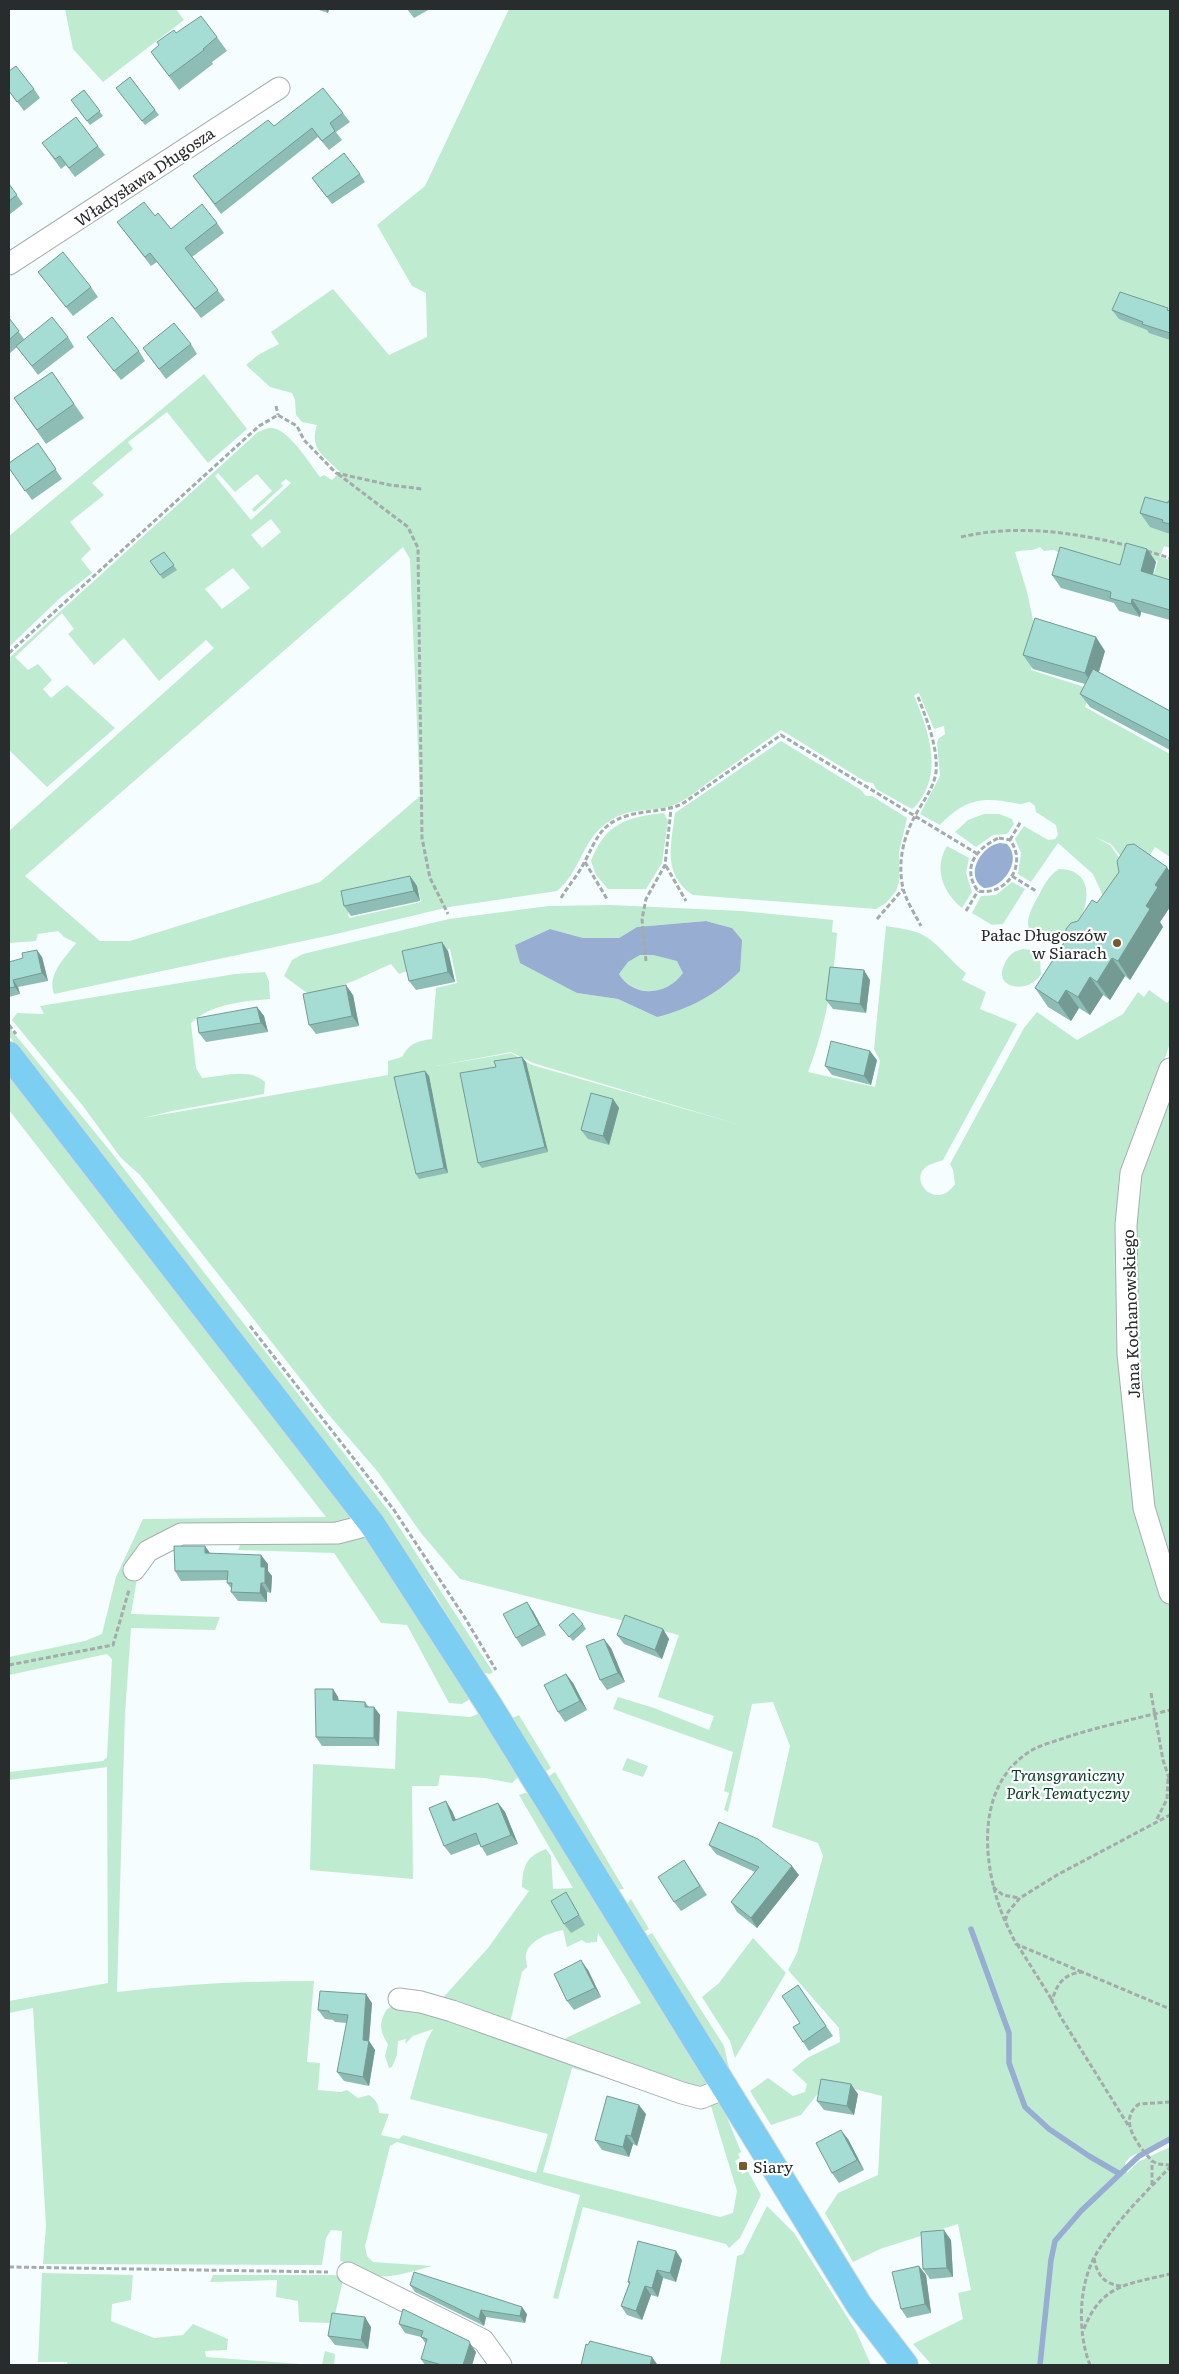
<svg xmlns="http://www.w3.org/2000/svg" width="1179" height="2374" font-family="Literata,serif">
  <rect width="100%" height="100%" fill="#f6fdfe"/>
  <path fill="#bfebd1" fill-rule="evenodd" d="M65 9H176L184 20 103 82 73 49Z
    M509 9H1170V548L1164 546 1160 557 1170 560V589L1151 583 1158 561 1134 555 1128 576 1069 558 1054 550 1044 551 1040 547C1032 552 1024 549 1015 552L1027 592 1038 642 1031 670 1091 689 1085 707 1170 754V857L1155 847 1150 855 1123 859 1111 844 1095 837 1110 845 1122 862 1124 870 1104 898 1093 874 1058 843 1031 882 1018 874 1021 853 1015 839 1024 826 1048 840 1055 839 1058 835 1056 825 1036 812 1035 806 1030 802C1026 802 1022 805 1019 804 984 796 965 798 940 825L920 814 940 776 937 743 938 739 945 734 944 726 934 729 919 693 914 695C926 726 941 762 924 794 920 800 918 805 912 809L876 789 873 783 866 782 781 730C758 746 736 763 713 779 700 788 686 801 671 806 648 813 625 806 603 826 582 843 579 873 557 891L449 907 336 934 54 994C47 974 65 958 76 943L64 937 58 931 38 934 36 941 9 943V831L214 648 206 640 159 681 124 638 94 665 68 634 74 629 62 613 15 657 28 670 38 664 52 680 43 689 51 698 67 685 115 728 47 787 9 750V658L258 432C262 431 266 428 270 428 287 426 310 464 320 477L324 475 332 480 340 472C324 455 309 450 317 425L302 422 296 415 295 400 292 393 270 387 246 365 258 355 279 344 271 332 333 289 389 355 427 337 426 293 412 286 377 225 425 186ZM218 473 235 492 257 474 272 491 252 509 254 512 283 486 281 483 286 479 291 483 251 520 215 476ZM271 519 281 532 262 548 251 535ZM403 547 410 559 420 796 320 882 130 941H100L25 876ZM233 568 250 588 222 609 205 589ZM417 885 421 902 349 918 346 899Z
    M204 374 247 429 208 463 167 412 128 442 133 449 92 483 104 495 70 522 91 549 81 559 92 573 60 598 9 647V536Z
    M781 741 861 790 866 796H872L907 818 899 852V882L896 891 886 903 876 909 693 895C662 874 671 845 675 813Z
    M664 813 668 821 662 863 646 889H608L596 875 591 861C605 824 626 817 664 813Z
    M984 814H999L1012 819 1014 824 1007 834 993 835 976 847 955 832 968 820Z
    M947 846 969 858 966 873 972 892 962 908C943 892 933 869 947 846Z
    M1059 869C1110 869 1080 945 1050 940 1018 935 1027 916 1039 895 1044 885 1049 875 1059 869Z
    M1012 882 1025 889 1003 924 992 925 972 913 981 896 996 895Z
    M610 905 742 911 833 920 832 932 837 933C834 980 825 1028 808 1072L875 1087 880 1061 874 1049 886 926C897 928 910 929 921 934 938 942 951 962 966 973L962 980 986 992 980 1009 1017 1024 943 1160C938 1162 929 1164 925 1168 909 1182 937 1211 955 1184L953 1170 950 1164 1024 1028 1037 1012 1077 1040 1123 1014 1138 992 1144 997 1149 990 1167 1003 1170 999V1043L1137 1141 1136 1173 1170 1077V2137L1130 2157 1125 2163 1127 2173 1138 2162 1170 2147V2365H932L913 2344 963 2319 958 2293 971 2290 958 2224 880 2249 853 2262 825 2213 838 2193 878 2175 882 2096 827 2082 801 2115 771 2125 750 2091 768 2078 793 2096 805 2092 807 2084 792 2070 807 2058 840 2042 839 2028 788 1970 797 1953 823 1856 818 1843 772 1827 790 1746 773 1702 752 1704 728 1812 724 1810 729 1793 724 1791 733 1752 613 1709 618 1697 654 1708 709 1730 714 1716 658 1697 679 1635 460 1579 421 1533 378 1472 329 1415 140 1175 121 1158 83 1106 12 1020 17 1013 44 1014 40 1006 235 974 265 972 269 981 270 999C244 1001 210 1004 191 1023L196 1068 202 1078C222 1077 249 1067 265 1082L264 1094 172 1111 143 1118 388 1075V1061L402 1057C410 1043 417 1041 432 1039L436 988 457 983 450 949 408 958 407 971 399 974 391 964C363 976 338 991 307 993L284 976 292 960 303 954 449 919 549 906ZM706 921 732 928 657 1017 618 999 577 993 515 945 550 929 583 938H619L637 927ZM511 1052 533 1063 737 1124 532 1065 511 1053 436 1066Z
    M1023 949 1030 950 1040 960 1041 974C1029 995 991 989 1005 963 1009 954 1014 951 1023 949Z
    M640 955H653L678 961 684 973C668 995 634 999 619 974L628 962Z
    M9 1027 111 1152 390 1513 493 1672 490 1674 481 1672 434 1593 382 1519 9 1036Z
    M9 1075 356 1520 348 1525 177 1532 138 1573 131 1614 220 1617 215 1630 131 1628 125 1714 117 1992C183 1984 248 1981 314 1981L307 2062 320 2063 318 2090 341 2092 347 2090 358 2098 369 2095C376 2100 379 2104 379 2113L389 2114 381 2135 399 2139 403 2135 536 2173 548 2134 410 2099 426 2042 433 2029 413 2036 405 2044 406 2039 398 2041 397 2055 392 2067 389 2068 385 2056 388 2044C379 2031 379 2022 387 2009L401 2003 689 2100 572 2068 543 2172 720 2217 733 2213 737 2191 711 2106 706 2105 720 2100 741 2152 738 2154 740 2158 735 2161 742 2174 748 2171 761 2195 740 2238 729 2248 726 2244 583 2207 558 2299 553 2298 580 2195 397 2142 390 2146 365 2246 367 2256 373 2262 432 2266C412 2271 385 2282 365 2273 354 2268 353 2263 340 2261L342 2231 331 2230 326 2238 322 2265 43 2264 46 2226 33 2008 9 2013V2001L108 1983 107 1767 9 1780V1772L103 1761 107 1757 112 1659 107 1654 9 1675V1657L85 1641 102 1634 116 1577 143 1519 326 1517 9 1110Z
    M362 1536 371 1540 473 1697 462 1704 449 1703 407 1625 381 1623 334 1553 238 1550 243 1538Z
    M397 1711 470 1717 483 1712 520 1775 512 1783 485 1778 440 1775 438 1786H412L413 1879 310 1870 313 1764 395 1769Z
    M519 1715 551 1768 543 1773 512 1718Z
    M627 1758 648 1766 643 1777 622 1770Z
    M555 1772 624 1889 615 1890 546 1778Z
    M525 1793 533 1795 709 2084 698 2089 562 2046 566 2038 641 2003 598 1933 597 1942 586 1943 582 1940 567 1947 563 1930C551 1932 529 1940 526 1954 525 1958 527 1963 527 1967L522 1972 509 2027 440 2001 488 1948 529 1891 522 1887C523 1865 526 1857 546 1849L551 1856 553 1889 573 1888 519 1795Z
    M631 1899 649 1929 640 1934 625 1907Z
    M652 1933 724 2046 731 2077 644 1938Z
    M753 1938 786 1973 735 2058 730 2041 702 1997 719 1983Z
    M767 2206 794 2233 856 2331 871 2365 720 2364 737 2256 743 2254Z
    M42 2273 133 2275 131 2300 112 2304 111 2321 154 2338 183 2335 193 2324 228 2339 227 2350 205 2351 206 2357 313 2365H67V2362H38Z
    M213 2275H332L344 2276 333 2323 299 2322 298 2301 276 2297 277 2280 210 2282Z
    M325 2351 335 2354 334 2365H322Z"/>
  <path fill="#97add1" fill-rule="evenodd" d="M1000 843 1007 844C1023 860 1003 889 984 888 963 876 982 845 1000 843Z
    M706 921 732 928 742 940 740 971C716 995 689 1009 657 1017L618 999 577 993 520 963 515 945 550 929 583 938H619L637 927ZM640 955H653L677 961 683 973C668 995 634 999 619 974L628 962Z"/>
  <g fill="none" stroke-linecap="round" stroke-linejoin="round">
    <path stroke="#97add1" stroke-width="5.5" d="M971 1929 1009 2033V2063L1025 2107 1049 2129 1089 2156 1120 2174
      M1040 2365 1051 2260 1055 2241 1081 2211 1139 2156 1170 2139"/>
    <g stroke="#a6aeb0" stroke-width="23">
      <path id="minor" d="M9 264 279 88
        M1170 1069 1131 1173 1126 1225 1128 1354 1144 1508 1170 1593
        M134 1570 148 1551 181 1534 337 1533 372 1524
        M399 1999 421 2002 452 2011 682 2093 701 2098 725 2088
        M348 2273 483 2340 501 2365"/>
    </g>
    <g stroke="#d8d9d9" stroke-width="28">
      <path id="major" d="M9 1055 372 1524 489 1705 859 2305 905 2365"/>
    </g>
    <path stroke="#a5aaab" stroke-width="3" stroke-dasharray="5 2.5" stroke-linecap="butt" d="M276 406 278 415
      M338 474 408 527 418 548 422 838 430 878 448 914
      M961 537C1016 524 1074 532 1129 546
      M1147 551 1170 558
      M9 653 259 426 278 415 297 426 304 440 336 473 390 485 422 489
      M918 697C927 720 938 747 936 772 934 787 924 800 916 814 904 835 897 862 903 888 906 901 915 914 921 926
      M999 838 1010 840C1028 864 1007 896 978 891 961 868 976 848 999 838Z
      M1010 840 1021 821
      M585 862 607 899
      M666 866 686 901
      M1012 876 1036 891
      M561 898C568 886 578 875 584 863 596 841 599 825 626 816 645 810 664 812 682 804L781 735 976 853
      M966 911 978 891
      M877 919 903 889
      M646 961 642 919 646 899 665 865 671 809
      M9 1025 16 1034
      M250 1326 394 1510 465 1618 496 1670
      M9 1665 113 1645 129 1590
      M1151 1693 1163 1760 1170 1781
      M1157 1819 1167 1799 1168 1778
      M993 1887 1003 1895 1019 1898
      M1005 1921C982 1867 973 1783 1034 1749 1044 1744 1056 1741 1067 1737 1101 1726 1135 1719 1170 1710
      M1017 1944 1052 2000
      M1082 1972 1016 1944 1005 1921 1008 1912 1020 1898 1057 1875 1170 1815
      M1170 2102 1139 2104C1117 2120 1138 2145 1152 2161L1158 2164 1170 2165
      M1128 2125 1062 2019 1052 2001C1057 1983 1064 1974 1082 1972L1170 2009
      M1152 2185V2161
      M1094 2258C1097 2275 1104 2284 1121 2286
      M9 2267 328 2272
      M1084 2329C1101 2284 1129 2284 1170 2274
      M1090 2365C1077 2332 1078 2282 1098 2251 1117 2220 1145 2193 1170 2167"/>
    <use href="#minor" stroke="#fff" stroke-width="21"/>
    <use href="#major" stroke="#7dcef3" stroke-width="26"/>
  </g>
  <path fill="#8ebdb5" d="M316 9H329L328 13Z
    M407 9H430L414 18Z
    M176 33 217 37 227 51 212 62 213 64 179 90 151 52Z
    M9 71 34 89 40 98 24 111 9 91Z
    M130 77 159 115 145 125 116 88Z
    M84 90 103 116 90 125 71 100Z
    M343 113 350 122 336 132 342 140 329 150 318 137 221 214 193 176 274 126Z
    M42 143 98 146 105 155 75 177 66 165 61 169Z
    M360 174 365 182 332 204 312 178Z
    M9 184 23 204 9 215Z
    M155 216 171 229 217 223 224 233 192 257 225 300 201 318 157 262 151 266 117 222Z
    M38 272 91 287 98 297 73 316Z
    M1112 310 1170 311V340L1149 333 1147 330 1119 319Z
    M9 318 24 339 68 337 74 347 38 375 17 347 9 354Z
    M87 337 139 351 145 361 121 380Z
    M191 344 197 354 166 379 143 348Z
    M52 372 84 418 46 444 14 398Z
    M38 443 62 479 32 500 9 468V462V463Z
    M1170 501V534L1150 527 1140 513 1168 503Z
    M1147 549 1156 562 1153 575 1170 580V620L1141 612 1140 617 1119 611 1114 603 1061 588 1052 575 1120 565Z
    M164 552 177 570 163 579 150 561Z
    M1105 651 1099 672 1170 711V750L1090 707 1080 694 1085 684 1033 669 1023 655Z
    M1170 872V900L1169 902 1170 904V907L1160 922 1163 927 1130 980 1125 976 1110 1000 1103 995 1090 1015 1079 1008 1071 1021 1048 1007 1035 988 1078 921Z
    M410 876 417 886 420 901 351 916 344 906Z
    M448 951 455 982 416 990 409 981Z
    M42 957 48 981 18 987 20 994 9 997V962Z
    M870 980 866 1013 833 1009 826 1000Z
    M353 995 359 1026 316 1034 309 1025Z
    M257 1007 264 1016 268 1032 206 1042 199 1033Z
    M522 1057 526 1062 548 1152 482 1168 478 1163 496 1067Z
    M877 1060 871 1085 832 1075 825 1066Z
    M425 1071 429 1076 448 1173 419 1179 416 1174Z
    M613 1099 619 1108 609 1145 588 1139 581 1130Z
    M205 1546 210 1553 268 1564V1571L272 1576 271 1593 267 1592V1602L238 1601 231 1592V1588L227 1583 228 1580 181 1581 175 1571Z
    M533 1611 546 1635 522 1647 516 1638Z
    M583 1624 586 1629 573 1641 559 1625Z
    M663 1629 669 1639 662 1659 624 1644 617 1635Z
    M611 1648 625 1682 607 1690 600 1680Z
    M566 1674 573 1683 587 1710 565 1722 558 1712Z
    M333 1689 338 1697 339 1701 365 1702 369 1707H374L380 1715 379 1746H322L316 1737Z
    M498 1803 505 1812 518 1844 487 1856 480 1844 451 1855 444 1846 452 1811 456 1820Z
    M709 1845 799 1875 757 1928 737 1912 731 1902 755 1872 716 1854Z
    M684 1860 707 1895 681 1911 674 1902Z
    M572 1902 585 1925 571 1933 564 1924Z
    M588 1970 601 1997 574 2010 567 2001Z
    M798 1985 833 2036 809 2051 793 2027 800 2023Z
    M372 2003 369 2041 375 2050 369 2086 344 2081 337 2072 347 2023 335 2022 333 2020 325 2019 318 2010Z
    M858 2094 854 2115 824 2110 817 2101Z
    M646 2114 637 2146 633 2144 629 2157 602 2150 595 2140Z
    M848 2139 864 2170 839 2183 832 2173Z
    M951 2240 953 2277 930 2279 923 2269Z
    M682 2260 676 2282 663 2278 658 2297 651 2295 642 2320 627 2315 621 2306 629 2284 628 2282Z
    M926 2275 931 2313 907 2318 901 2309Z
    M410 2285 527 2314 525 2323 486 2317 484 2326 415 2292Z
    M403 2309 476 2352 472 2365H425L421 2359 426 2344 421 2337 405 2333 399 2324Z
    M371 2327 368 2349 335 2345 328 2336Z"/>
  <path fill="#749a94" d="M325 9H329L328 13Z
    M1147 549 1156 562 1150 584 1141 571Z
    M1132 599 1141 612 1140 617 1131 604Z
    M1096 637 1105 651 1094 687 1085 673Z
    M1167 867 1170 872V900L1169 902 1170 904V907L1160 922 1163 927 1130 980 1118 961 1146 906 1155 885Z
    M410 876 417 886 420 901 414 891Z
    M442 942 448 951 455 982 448 972Z
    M37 950 42 957 48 981 42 973Z
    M1112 958 1125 976 1110 1000 1097 982Z
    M864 970 870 980 866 1013 860 1004Z
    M1090 977 1103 995 1090 1015 1078 997Z
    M13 980 18 987 20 994 15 987Z
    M346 985 353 995 359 1026 352 1016Z
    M1066 990 1079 1008 1071 1021 1058 1003Z
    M257 1007 264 1016 268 1032 261 1023Z
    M870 1051 877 1060 871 1085 864 1076Z
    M522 1057 526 1062 548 1152 545 1147Z
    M425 1071 429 1076 448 1173 444 1168Z
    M613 1099 619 1108 609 1145 603 1136Z
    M205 1546 211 1555 205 1553Z
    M261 1555 268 1564V1571L272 1576 271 1593 265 1583 261 1567Z
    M261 1583 267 1592V1602L260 1593Z
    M527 1602 533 1611 546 1635 539 1625Z
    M663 1629 669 1639 662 1659 655 1650Z
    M604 1639 611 1648 625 1682 618 1673Z
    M566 1674 573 1683 587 1710 580 1701Z
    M333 1689 338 1697 339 1709 333 1700Z
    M374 1707 380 1715 379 1746 374 1738Z
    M446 1801 452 1811 460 1830 453 1821Z
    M498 1803 505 1812 518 1844 511 1835Z
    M792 1866 799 1875 757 1928 751 1918Z
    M581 1960 588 1970 601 1997 595 1988Z
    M366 1994 372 2003 369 2041 375 2050 369 2086 363 2077V2040Z
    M851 2084 858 2094 854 2115 847 2106Z
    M639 2105 646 2114 637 2146 631 2136Z
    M841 2130 848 2139 864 2170 857 2160Z
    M626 2135 633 2144 629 2157 623 2147Z
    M944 2230 951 2240 953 2277 947 2268Z
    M676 2251 682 2260 676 2282 670 2273Z
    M919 2266 926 2275 931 2313 925 2304Z
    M657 2270 663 2278 658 2297 652 2288Z
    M645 2286 651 2295 642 2320 636 2311Z
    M522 2307 527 2314 525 2323 520 2316Z
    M481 2310 486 2317 484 2326 479 2319Z
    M365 2317 371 2327 368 2349 361 2340Z
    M470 2343 476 2352 472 2365H463Z
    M652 2357 657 2364V2365H650Z"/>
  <path fill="#a5dcd3" stroke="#749a94" d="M201 16 217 37 203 49 204 50 169 76 151 52 159 45 157 42 174 30 176 33Z
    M16 66 34 89 17 102 9 91V71Z
    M130 77 155 110 142 121 116 88Z
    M323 88 343 113 330 123 335 131 322 141 312 128 215 204 193 176 268 120 274 126Z
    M84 90 100 111 87 121 71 100Z
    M76 117 98 146 69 168 60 156 55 159 42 143Z
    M344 153 360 174 327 197 312 178Z
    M9 184 17 195 9 201Z
    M144 202 155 216 158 213 171 229 202 204 217 223 185 248 218 290 195 309 150 253 145 257 117 222Z
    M63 252 91 287 66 307 38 272Z
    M1120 292 1168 308 1167 310 1170 311V333L1142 324 1143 322 1112 310Z
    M52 317 68 337 32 366 16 346Z
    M112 317 139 351 114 371 87 337Z
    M9 318 19 331 9 340Z
    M174 323 191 344 159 369 143 348Z
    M52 372 74 404 37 430 14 398Z
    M38 443 56 469 25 491 9 468V463Z
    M1145 497 1168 503V501H1170V524L1162 522 1163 520 1140 513Z
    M1126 543 1147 549 1141 571 1170 580V610L1132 599 1131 604 1110 598 1111 592 1052 575 1060 547 1120 565Z
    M164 552 174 565 160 575 150 561Z
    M1035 618 1096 637 1085 673 1023 655Z
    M1093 669 1170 711V741L1080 694Z
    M1134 844 1167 867 1155 885 1158 887 1146 906 1150 909 1118 961 1112 958 1097 982 1090 977 1078 997 1066 990 1058 1003 1035 988 1065 941 1066 929 1071 923 1078 921 1092 900 1097 903 1119 872 1117 861 1127 845Z
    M410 876 414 891 344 906 341 891Z
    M442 942 448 972 409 981 402 951Z
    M37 950 42 973 13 980 15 987 9 988V962L23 958 22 953Z
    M830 967 864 970 860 1004 826 1000Z
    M346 985 352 1016 309 1025 303 994Z
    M257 1007 261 1023 199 1033 197 1018Z
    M831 1041 870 1051 864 1076 825 1066Z
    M522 1057 545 1147 478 1163 460 1073 496 1067 494 1061Z
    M425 1071 444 1168 416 1174 394 1077Z
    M591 1093 613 1099 603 1136 581 1130Z
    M174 1546H205V1553L261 1555V1567H265V1583H261L260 1593 231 1592 232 1583H227L228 1571H175Z
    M527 1602 539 1625 516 1638 503 1614Z
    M573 1613 583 1624 569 1637 559 1625Z
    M625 1615 663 1629 655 1650 617 1635Z
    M604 1639 618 1673 600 1680 586 1646Z
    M566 1674 580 1701 558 1712 544 1685Z
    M315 1689H333V1700L365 1702V1707H374V1738L316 1737Z
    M446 1801 453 1821 498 1803 511 1835 481 1847 476 1833 444 1846 429 1808Z
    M719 1822 758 1839 792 1866 751 1918 731 1902 759 1867 709 1845Z
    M684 1860 700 1886 674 1902 658 1877Z
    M566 1892 579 1915 564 1924 551 1901Z
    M581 1960 595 1988 567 2001 554 1974Z
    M798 1985 826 2026 803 2042 793 2027 800 2023 782 1996Z
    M320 1991 366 1994 363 2040 369 2041 363 2077 337 2072 348 2015 329 2013V2011L318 2010Z
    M821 2079 851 2084 847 2106 817 2101Z
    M607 2096 639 2105 631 2136 626 2135 623 2147 595 2140Z
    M841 2130 857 2160 832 2173 816 2143Z
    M944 2230 947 2268 923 2269 921 2232Z
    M638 2241 676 2251 670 2273 657 2270 652 2288 645 2286 636 2311 621 2306 630 2282H628Z
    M919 2266 925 2304 901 2309 892 2272Z
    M414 2272 522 2307 520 2316 481 2310 479 2319 410 2285Z
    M403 2309 469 2341 470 2343 463 2365H442L421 2359 427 2339 421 2337 423 2331 399 2324Z
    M332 2313 365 2317 361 2340 328 2336Z
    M590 2341 652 2357 650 2365H581L586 2344 588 2345Z"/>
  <g fill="#745c2d" stroke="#fff" stroke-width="2">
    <circle cx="1117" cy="943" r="5"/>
    <rect x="738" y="2161" width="10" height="10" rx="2.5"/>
  </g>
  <g text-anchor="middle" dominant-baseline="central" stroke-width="4.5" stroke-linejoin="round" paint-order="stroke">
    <g font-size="16" fill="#292c2c" stroke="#fff">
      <text transform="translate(144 176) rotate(-34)">Władysława Długosza</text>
      <text transform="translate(1130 1314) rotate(-92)">Jana Kochanowskiego</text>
    </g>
    <g font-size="16" fill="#292c2c" stroke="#fff" text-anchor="end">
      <text x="1107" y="934">Pałac Długoszów<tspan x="1107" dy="18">w Siarach</tspan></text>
      <text x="753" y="2166" text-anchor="start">Siary</text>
    </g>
    <g font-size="16" font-style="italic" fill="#073f27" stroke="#fff">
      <text x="1068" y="1774">Transgraniczny<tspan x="1068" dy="18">Park Tematyczny</tspan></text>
    </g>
  </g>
  <rect width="1179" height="2374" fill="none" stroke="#292c2c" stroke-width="20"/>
</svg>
